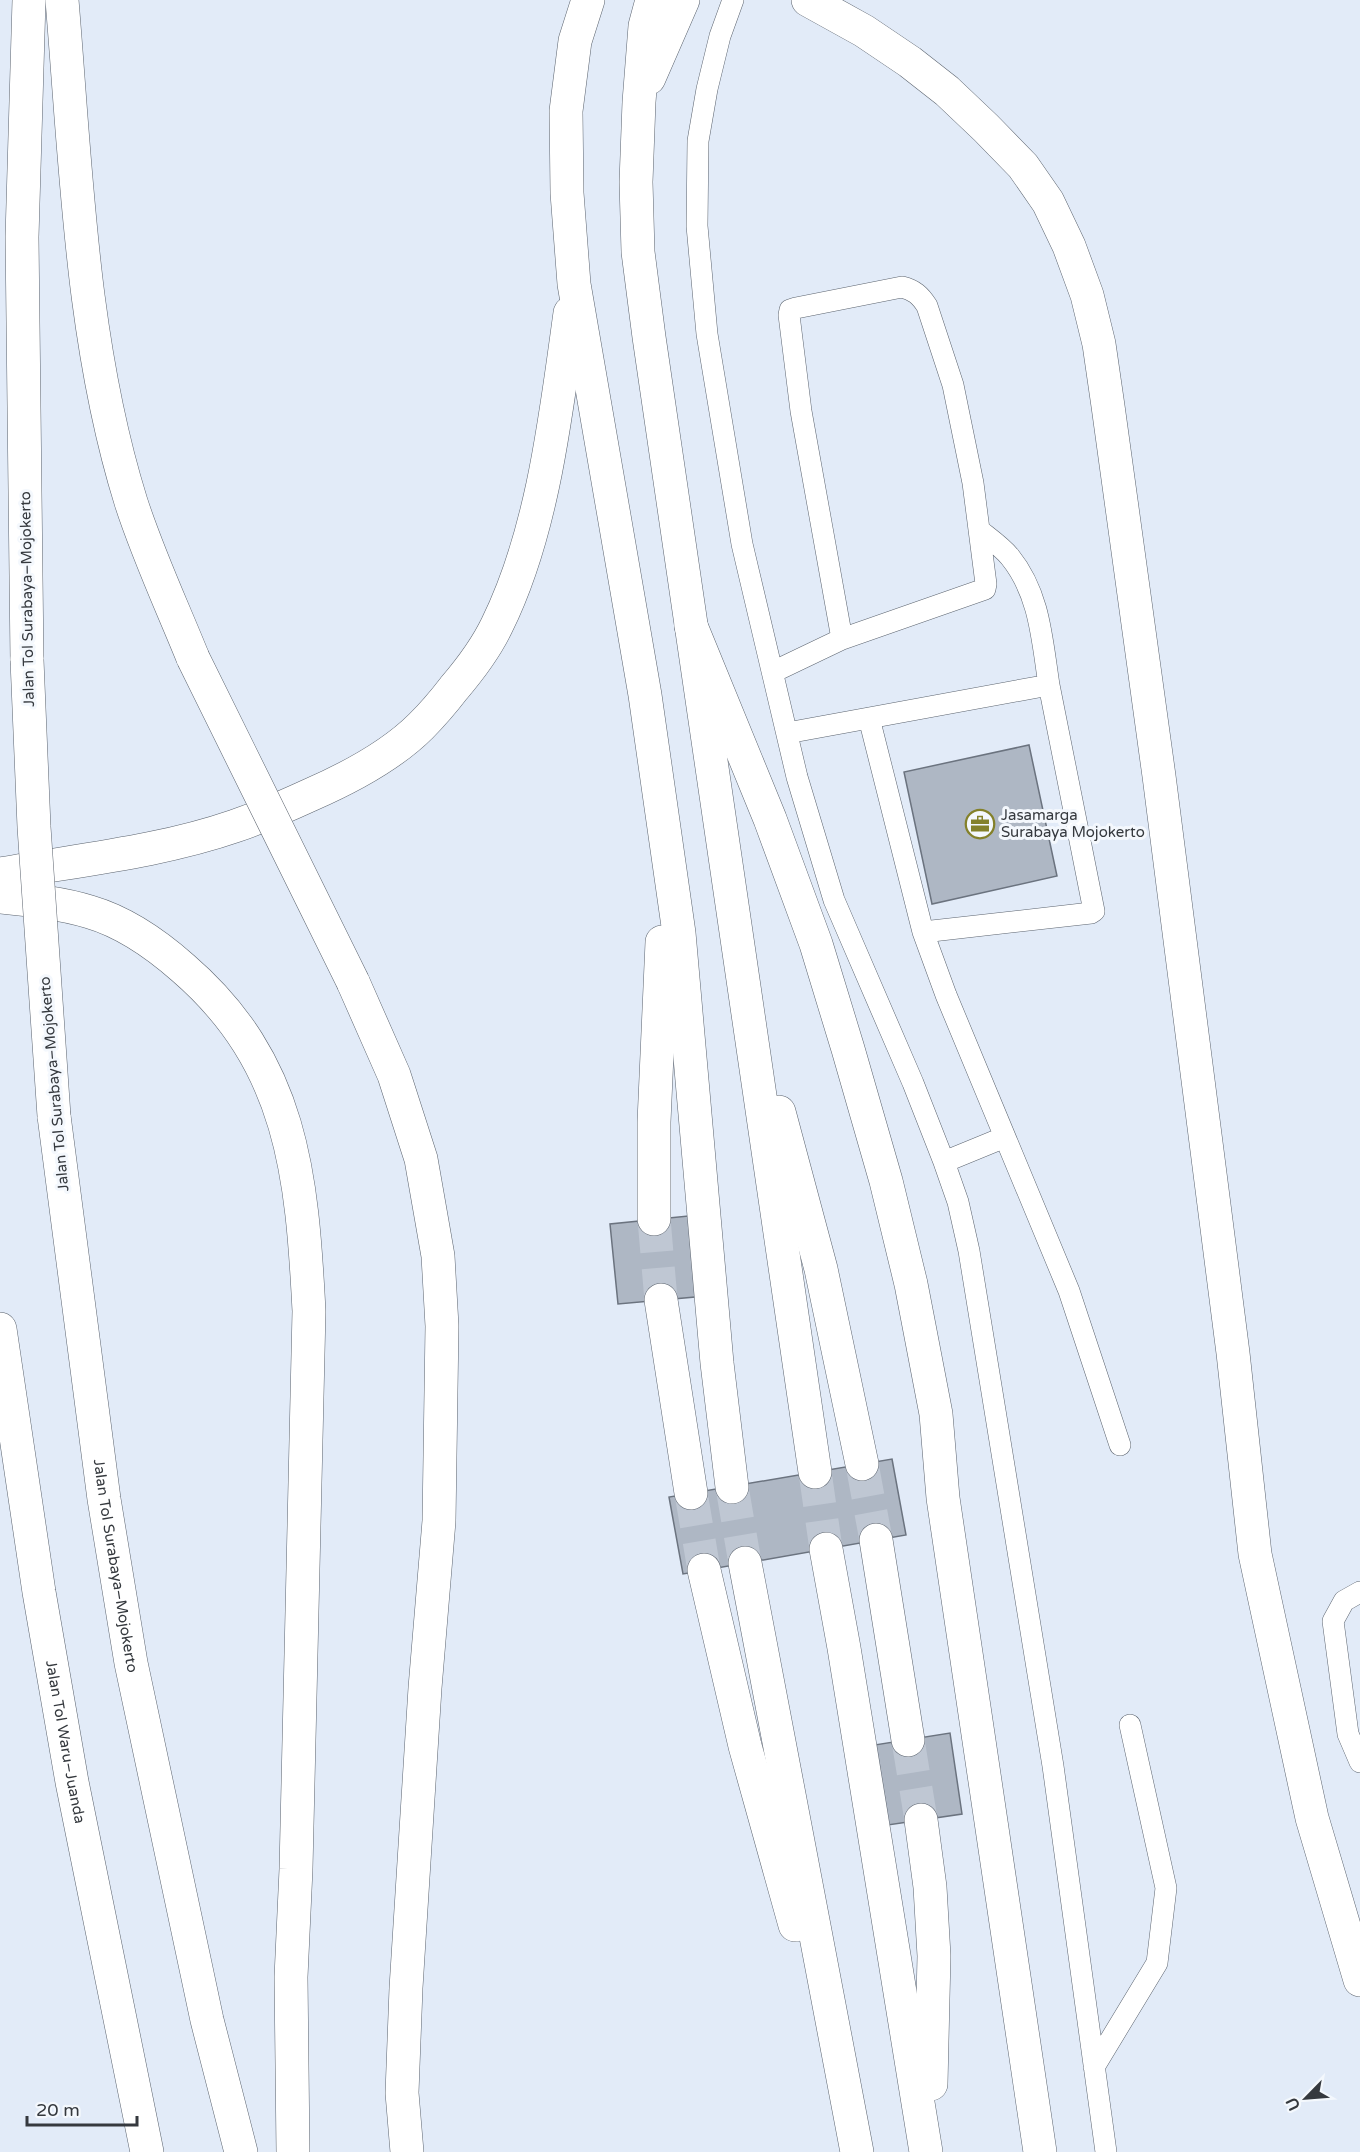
<svg xmlns="http://www.w3.org/2000/svg" width="1360" height="2152" font-family="'Varela Round',sans-serif">
  <rect width="100%" height="100%" fill="#e2ebf8"/>
  <path fill="#aeb7c4" stroke="#6b737f" stroke-width="1.5" d="M1029 745 1057 876 932 904 904 772Z
    M698 1215 706 1296 618 1304 610 1224Z
    M892 1459 906 1535 683 1574 669 1497Z
    M950 1733 962 1814 881 1826 868 1746Z"/>
  <g fill="none" stroke-linecap="round" stroke-linejoin="round">
    <path stroke="#bfc7d3" stroke-width="33" stroke-dasharray="33 16" stroke-linecap="butt" d="M654 1219 661 1300
      M862 1464 876 1540
      M815 1472 826 1549
      M732 1487 745 1563
      M691 1493 704 1570
      M908 1740 921 1820"/>
    <g stroke="#5c646f" stroke-width="22">
      <path id="service" d="M733 0 720 36 707 89 698 141 697 226 707 334 742 544 797 777 834 900 913 1083 944 1162 958 1202 969 1251 1053 1766 1106 2152
        M902 287C914 290 920 295 927 306L953 385 973 483 986 584 985 589 842 639 801 411 789 315 790 310 796 308Z
        M979 530C989 538 1002 547 1010 557 1040 594 1042 640 1049 685
        M773 672 842 639
        M787 733 869 718
        M923 932 1091 913 1094 911 1049 685 869 718 923 932 946 995 1069 1291 1120 1445
        M944 1162 1005 1137
        M1360 1592 1344 1601 1333 1621 1348 1734 1360 1762
        M1094 2067 1157 1963 1166 1888 1130 1725"/>
    </g>
    <g stroke="#5c646f" stroke-width="34">
      <g id="motorway">
        <path d="M62 0C76 166 81 342 131 502 148 555 172 606 193 658"/>
        <path d="M588 0 575 41 566 111 567 193 574 284 645 695 679 933 717 1363 732 1487"/>
        <path d="M652 0 645 26 639 102 636 182 638 252 649 337 815 1472"/>
        <path d="M808 0 864 31 910 62 947 91 986 128 1023 166 1048 202 1069 246 1087 295 1099 344 1108 406 1159 776 1233 1353 1255 1554 1312 1818 1360 1980"/>
        <path d="M649 78 683 0"/>
        <path d="M691 626 770 819 816 944 848 1049 886 1181 911 1284 936 1414 943 1498 1040 2152"/>
        <path d="M27 660 22 237 29 0"/>
        <path d="M0 874C78 860 160 852 235 826 261 817 286 806 310 795 349 778 391 756 421 726 433 714 444 701 454 688 471 668 486 648 497 625 543 532 556 414 570 313"/>
        <path d="M0 897C30 900 61 903 90 912 124 922 157 945 183 968 293 1063 302 1176 309 1311L296 1869 291 1977 293 2152"/>
        <path d="M353 982 394 1075 421 1159 438 1256 442 1326 439 1521 425 1688 406 1988 402 2093 407 2152"/>
        <path d="M779 1112 821 1269 862 1464"/>
        <path id="s1" d="M54 1116 104 1499 131 1663 207 2020 241 2152"/>
        <path d="M654 1219V1122L662 942"/>
        <path d="M661 1300 691 1493"/>
        <path id="s2" d="M0 1329 39 1592 72 1782 147 2152"/>
        <path d="M876 1540 908 1740"/>
        <path d="M826 1549 844 1648 926 2152"/>
        <path d="M745 1563 857 2152"/>
        <path d="M704 1570 745 1746 795 1925"/>
        <path d="M921 1820 930 1887 934 1956 931 2084"/>
      </g>
    </g>
    <use href="#service" stroke="#fff" stroke-width="21"/>
    <use href="#motorway" stroke="#fff" stroke-width="33"/>
    <g stroke="#5c646f" stroke-width="34" stroke-linecap="butt">
      <path id="motorway-bridge" d="M193 658 353 982
        M27 660 34 827 54 1116"/>
    </g>
    <use href="#motorway-bridge" stroke="#fff" stroke-width="33"/>
  </g>
  <defs>
    <g id="office-ring" transform="scale(1.5)"><circle r="9.5" fill="#f4f8fd" stroke="#84812a" stroke-width="1.5"/><path d="M-6-3h4V-5.5h4V-3h4V5H-6ZM-1-4.5V-3h2v-1.5ZM-6 0V1H6V0Z" fill="#84812a"/></g>
  </defs>
  <g fill-rule="evenodd">
    <use href="#office-ring" x="980" y="824"/>
  </g>
  <g text-anchor="middle" dominant-baseline="central" stroke-width="6" stroke-linejoin="round" paint-order="stroke">
    <g font-size="15" fill="#35393e" stroke="#f4f8fd">
      <text transform="translate(27 599) rotate(-91)">Jalan Tol Surabaya–Mojokerto</text>
      <text transform="translate(54 1084) rotate(-95)">Jalan Tol Surabaya–Mojokerto</text>
      <text stroke="none"><textPath href="#s1" startOffset="454">Jalan Tol Surabaya–Mojokerto</textPath></text>
      <text stroke="none"><textPath href="#s2" startOffset="418">Jalan Tol Waru–Juanda</textPath></text>
    </g>
    <g font-size="15" fill="#35393e" stroke="#f4f8fd" text-anchor="start">
      <text x="1001" y="815">Jasamarga<tspan x="1001" dy="17">Surabaya Mojokerto</tspan></text>
    </g>
  </g>
  <g transform="translate(1306 2098) rotate(245)" stroke="#f4f8fd" stroke-width="4.5" paint-order="stroke">
  <path d="M0-4.5L10 22L0 15L-10 22Z" fill="#35393e"/>
  <text y="-9" font-size="16" font-weight="bold" text-anchor="middle" fill="#35393e">U</text>
  </g>
  <path d="M27 2116v9h110v-9" fill="none" stroke="#35393e" stroke-width="3"/>
  <text x="36" y="2116" font-size="18" fill="#35393e" stroke="#f4f8fd" stroke-width="4.5" paint-order="stroke">20 m</text>
</svg>
